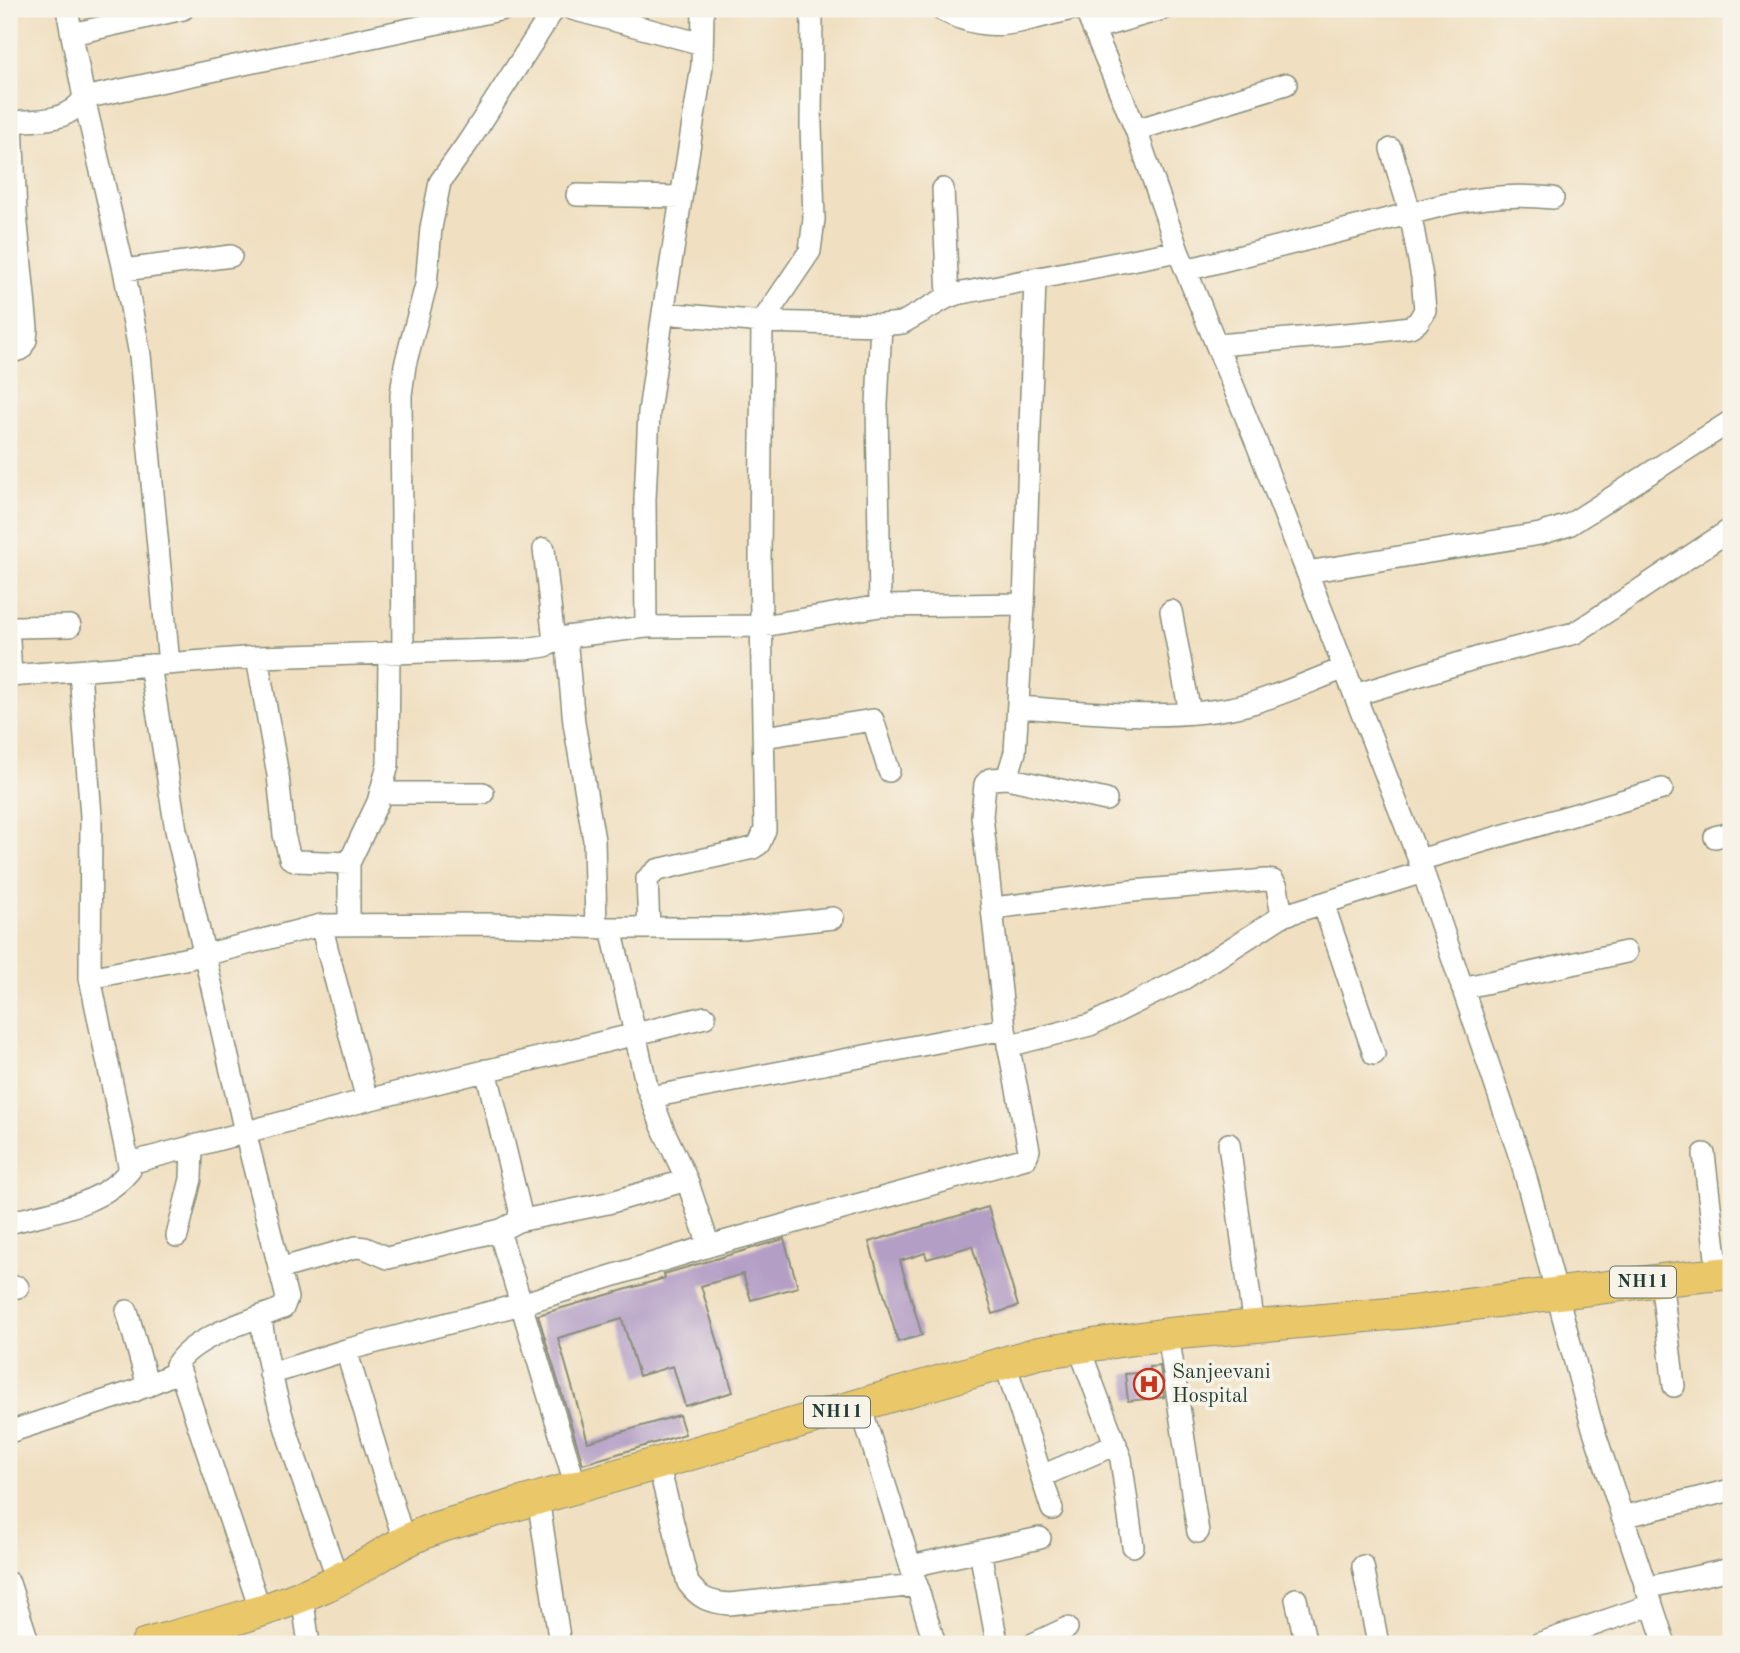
<svg xmlns="http://www.w3.org/2000/svg" width="1740" height="1653" font-family="'Old Standard TT',serif">
  <rect width="100%" height="100%" fill="#f7f3e8"/>
  <filter id="ink" filterUnits="userSpaceOnUse"><feTurbulence type="fractalNoise" baseFrequency=".0143" numOctaves="2"/><feDisplacementMap in="SourceGraphic" scale="14" xChannelSelector="R" yChannelSelector="G"/><feConvolveMatrix kernelMatrix="1 2 1 2 8 2 1 2 1" color-interpolation-filters="sRGB"/></filter>
  <filter id="wash" filterUnits="userSpaceOnUse"><feTurbulence type="fractalNoise" baseFrequency=".00686" numOctaves="4" result="noise"/><feDisplacementMap in="SourceGraphic" scale="28" xChannelSelector="R" yChannelSelector="G"/><feGaussianBlur stdDeviation="1.57" result="paint"/><feColorMatrix in="noise" values="0 0 0 0 0 0 0 0 0 0 0 0 0 0 0 0 0 1.4 0 .05"/><feComposite in="paint" operator="in"/></filter>
  <g filter="url(#wash)">
    <rect width="100%" height="100%" fill="#f0dfc0"/>
    <g id="blocks">
      <path fill="#b39ec6" d="M988 1207 1018 1306 993 1314 972 1246 927 1259 925 1253 900 1261 922 1335 898 1342 869 1242Z
        M784 1239 798 1287 751 1300 743 1274 701 1286 733 1392 685 1406 673 1366 639 1376 622 1319 558 1338 588 1442 679 1415 685 1434 583 1464 538 1315 665 1278 664 1274Z
        M1160 1366 1164 1397 1128 1401 1125 1374 1150 1372V1367Z"/>
    </g>
  </g>
  <g filter="url(#ink)">
    <use href="#blocks" fill-opacity="0" stroke="#888e7a" stroke-width="2"/>
    <g fill="none" stroke-linecap="round" stroke-linejoin="round">
      <g stroke="#888e7a" stroke-width="24">
        <path id="minor" d="M67 9 84 98 504 9
          M572 9 702 44
          M940 9C992 37 1019 21 1072 9
          M1085 9 1136 130 1178 251 1257 444 1419 860 1522 1163 1591 1422 1665 1644
          M1093 29 1163 9
          M72 34 183 9
          M84 98 124 270 140 355 169 664
          M9 122C36 120 68 123 84 98
          M1136 130 1286 84
          M943 189 948 297
          M577 195 681 197
          M124 270 231 256
          M1186 270 1448 204C1486 197 1514 194 1553 198
          M762 322 810 251 814 219 811 125 812 9
          M762 322 881 325
          M1218 345 1380 331 1410 327 1418 322 1425 310 1422 277 1410 212 1391 149
          M9 353 21 349 26 340 27 328 16 214 12 122
          M544 549 554 642
          M1307 572 1540 534 1569 525 1731 421
          M880 606 877 404 881 325 902 323 946 298 957 294 1178 251
          M1171 611 1190 713
          M646 627 645 499 649 412 663 313 702 66 703 9
          M9 635 11 628 15 627 70 626
          M566 637 574 723 594 840 596 927
          M9 640 11 677
          M403 651 401 395 405 365 426 285 431 228 440 182 469 141 554 9
          M257 657 278 775 284 835 290 858 297 861 349 863
          M150 665 176 830 245 1132 287 1298 283 1308C253 1320 193 1336 176 1365L180 1371
          M9 676 257 657 525 649 545 646 566 637 597 633 646 627 763 626 880 606 1024 604
          M1355 695 1480 657 1575 633 1731 529
          M1018 707C1093 712 1174 723 1249 704 1281 695 1313 680 1345 668
          M764 737 873 720 889 771
          M1007 778 1106 800
          M381 793H483
          M1715 837 1731 833
          M1419 860 1662 789
          M1323 903 1374 1054
          M993 908 1132 891 1266 880 1273 881 1277 887 1282 916
          M349 924V863L378 802 388 765 389 652
          M321 925 367 1100
          M611 928 647 1087 664 1131 687 1180 709 1246
          M649 928 647 879 657 870 753 848 759 844 765 830 760 561 762 322 663 313
          M90 978 204 955 321 925 488 924 611 928H743L833 918
          M1462 988 1626 952
          M1008 1046 1090 1025 1185 978 1282 916 1423 872
          M486 1070 520 1210 518 1221 501 1230V1237L576 1487
          M651 1097 1005 1029
          M1229 1144 1254 1327
          M1704 1154 1718 1275
          M130 1163 367 1100 705 1017
          M518 1221 608 1203 687 1180
          M9 1223C51 1211 100 1207 130 1170L90 978 91 816 80 672
          M177 1236 191 1179 192 1146
          M279 1269 356 1247 365 1248 388 1258 501 1230
          M1661 1280 1674 1386
          M9 1288 18 1287
          M127 1311 148 1386
          M261 1318C272 1408 309 1494 338 1580
          M1168 1334 1198 1532
          M1078 1345 1121 1459 1133 1546
          M1005 1363 1052 1509
          M270 1374 346 1350
          M860 1405 935 1644
          M9 1432 132 1392 180 1371 261 1612
          M658 1463 688 1583C700 1599 709 1602 729 1604L917 1585
          M1042 1476 1116 1444
          M538 1498 560 1644
          M1622 1517 1731 1490
          M404 1541 346 1350 521 1304 709 1246 1026 1158 1029 1150 1005 1029 982 816 985 784 990 779 1007 778 1015 752 1024 604 1035 279
          M980 1551 996 1637
          M911 1566 1040 1538
          M1363 1566 1378 1644
          M9 1583 29 1644
          M1645 1588 1731 1569
          M302 1596 309 1644
          M1296 1599 1306 1644
          M1033 1644 1067 1628
          M1538 1644 1651 1605"/>
      </g>
      <g stroke="#888e7a" stroke-width="34">
        <path id="highway" d="M147 1644C208 1627 268 1612 325 1586 365 1568 397 1541 439 1527L1038 1353 1168 1334 1411 1312 1661 1280 1731 1273"/>
      </g>
      <use href="#minor" stroke="#fff" stroke-width="21"/>
      <use href="#highway" stroke="#eac769" stroke-width="32"/>
    </g>
  </g>
  <defs>
    <g id="hospital-ring" transform="scale(1.575)"><circle r="9.5" fill="#f7f3e8" stroke="#c8321e" stroke-width="1.5"/><path d="M-5-5h3v3.5h4V-5h3V5h-3V1.5h-4V5h-3Z" fill="#c8321e"/></g>
  </defs>
  <g fill-rule="evenodd">
    <use href="#hospital-ring" x="1149" y="1384"/>
  </g>
  <g text-anchor="middle" dominant-baseline="central" stroke-width="7" stroke-linejoin="round" paint-order="stroke">
    <g fill="#f7f3e8" stroke="#60746a" stroke-width="2">
      <rect x="1610" y="1266.5" width="66" height="31" rx="5"/>
      <rect x="804" y="1396.5" width="66" height="31" rx="5"/>
    </g>
    <g font-size="19" font-weight="bold" fill="#1f3d34">
      <text x="1643" y="1282">NH11</text>
      <text x="837" y="1412">NH11</text>
    </g>
    <g font-size="21" fill="#1f3d34" stroke="#f7f3e8" text-anchor="start">
      <text x="1172" y="1372">Sanjeevani<tspan x="1172" dy="24">Hospital</tspan></text>
    </g>
  </g>
  <rect width="1740" height="1653" fill="none" stroke="#f7f3e8" stroke-width="35"/>
</svg>
